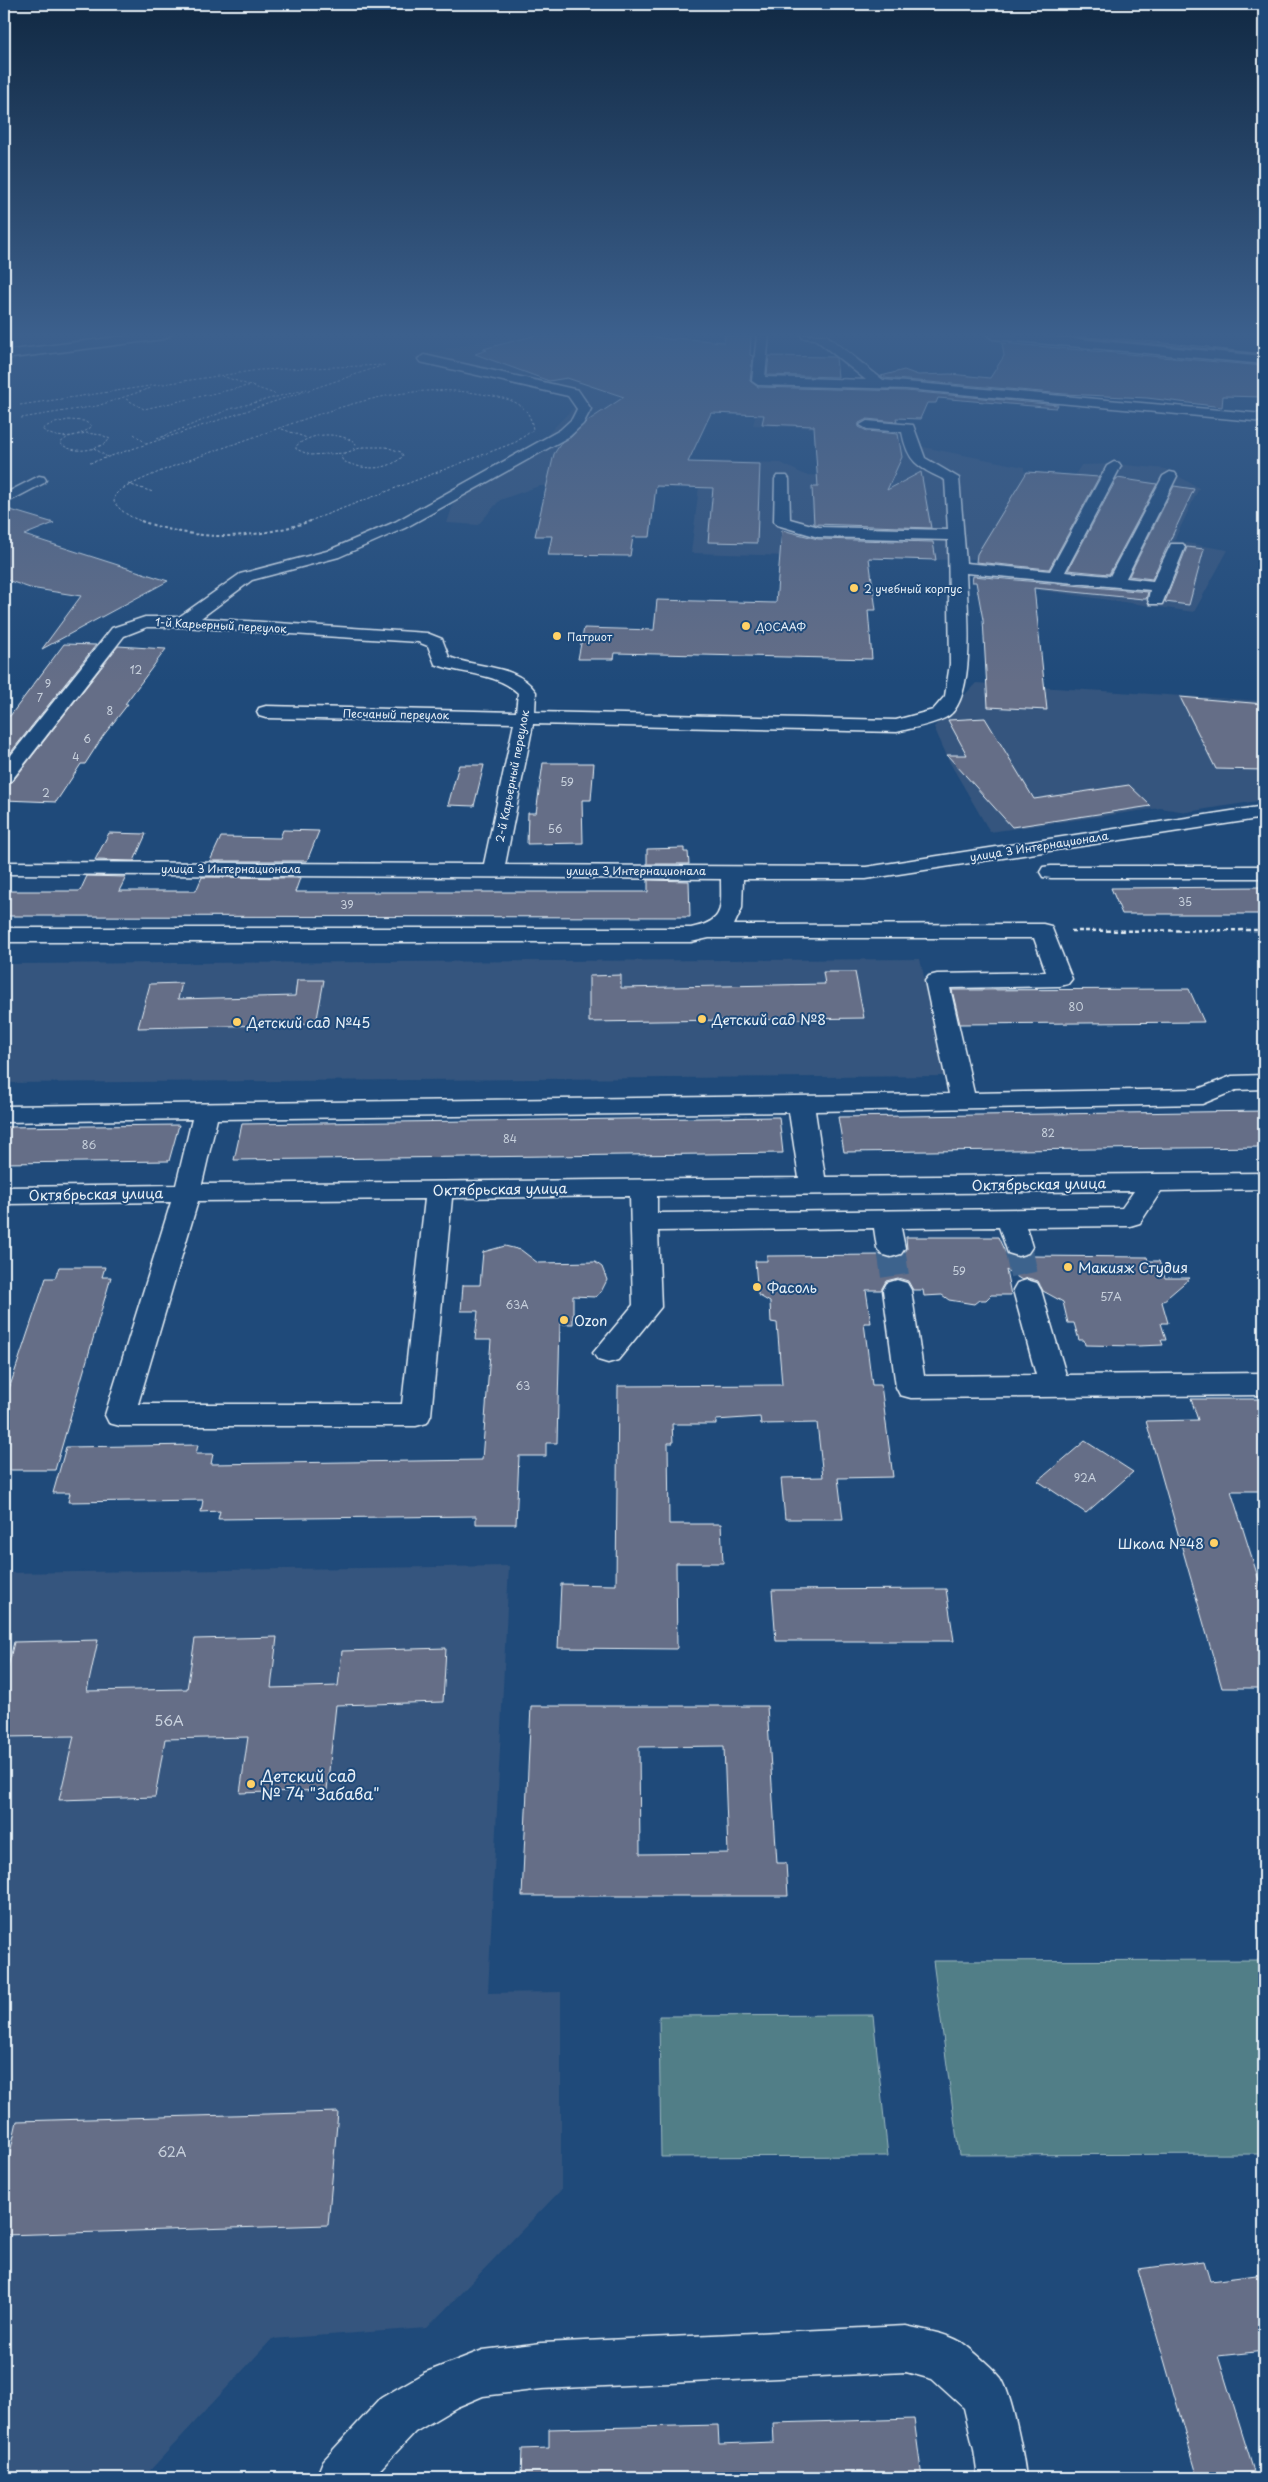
<svg xmlns="http://www.w3.org/2000/svg" width="1268" height="2482" font-family="'Playpen Sans',sans-serif">
  <rect width="100%" height="100%" fill="#1f4a7a"/>
  <filter id="ink" filterUnits="userSpaceOnUse"><feTurbulence type="fractalNoise" baseFrequency=".02" numOctaves="2"/><feDisplacementMap in="SourceGraphic" scale="10" xChannelSelector="R" yChannelSelector="G"/><feConvolveMatrix kernelMatrix="1 2 1 2 8 2 1 2 1" color-interpolation-filters="sRGB"/></filter>
  <g filter="url(#ink)">
    <path fill="#34557e" d="M507 335H652L730 341 698 408 678 488 539 486 500 500 478 525 447 523 454 502 536 446 583 398 412 357Z
      M757 410 861 414 895 427 923 447 1024 467V471L1072 476 1020 565 974 559 933 560 691 553 702 461 781 463 805 475 876 478 832 429 753 425Z
      M1116 464 1166 469 1199 488 1174 541 1228 550 1194 612 1010 586 1081 465Z
      M976 683 1264 701V800L1187 812 1160 808 990 832 950 763 934 727Z
      M920 959 947 1076 4 1083V964Z
      M509 1566 488 1993 561 1992V2190L427 2328 272 2339 143 2478H4V1573Z"/>
    <path fill="#517e87" stroke="#9cb8c0" d="M1264 1960V2154L959 2155 933 1961Z
      M873 2015 888 2156 661 2157 659 2016Z"/>
    <path fill="#656e87" stroke="#e8f1f8" fill-rule="evenodd" d="M537 335H643L674 340 676 338 724 342 725 335H751L750 355 753 356 750 381 758 387 906 391 1058 405 1056 408 938 398 936 403H927L920 419 896 418 897 422 867 419 859 423V427L867 431 898 434 902 457 887 490 921 472 931 528 814 524 812 487H818L814 426 762 424 764 415 711 413 688 462 760 464 757 543 708 542 713 488 656 486 650 537H633L630 556 548 555 552 536H535L554 454 561 443 571 437 586 422 624 397 567 378 549 381 475 354 487 350 483 349Z
      M1055 335 1132 340 1209 347V348L1264 354Z
      M1002 343 1264 366V397L1223 396 1222 407 1147 398 1064 394 884 378 881 376 904 370 918 375 950 374 990 378 1004 356Z
      M769 356 834 357 836 358 838 377 767 375Z
      M1027 472 1099 477 1049 569 976 562 977 554Z
      M1117 478 1157 484 1109 574 1068 570Z
      M1174 486 1194 489 1152 579 1129 576Z
      M4 508 54 523 24 535 168 581 42 649 81 596 30 588 4 579Z
      M782 530 818 539 933 542 936 560 869 558 876 610H868L872 659 615 653 614 659H578L584 628 654 630 657 600 776 603Z
      M1187 547 1204 549 1189 605 1165 602Z
      M973 576 1148 592 1146 599H1143L1034 588 1047 710 988 707 983 620 976 582H972Z
      M64 644 96 645 4 761V716H10Z
      M118 646 166 649 125 704H128L103 736 85 764H81L56 802 4 800V785L12 782Z
      M1180 697 1264 704V770L1216 769Z
      M985 718 1034 799 1129 785 1151 806 1012 827 947 755H967L948 720Z
      M543 763H594L591 800H582L583 843 527 844 528 813H536Z
      M459 765H484L474 806 448 805Z
      M283 830 319 831 307 861H210L221 837 280 838Z
      M109 833 146 834 134 861 95 860Z
      M684 848V852H688L689 864H647V849Z
      M87 876 126 877 119 891H196L202 877 300 878 295 892H648V880L689 881 690 917 4 916V891H80Z
      M1264 887V914H1122L1111 888Z
      M823 972H855L864 1018 589 1022V976L621 975V988L825 984Z
      M297 980H324L316 1024 138 1028 150 984 182 983 178 999 295 996Z
      M1189 989 1204 1022 960 1024 952 990Z
      M1264 1111V1147L844 1152 838 1117Z
      M779 1117 783 1153 234 1160 242 1124Z
      M179 1125 169 1161 4 1163V1127Z
      M906 1237H998L1006 1254 1017 1258 1030 1254 1032 1256 1147 1257 1148 1261H1159L1165 1278H1190L1162 1302 1168 1323H1161L1166 1340H1161L1163 1345 1138 1346 1085 1345 1084 1340H1079L1074 1323H1068L1063 1302 1043 1291 1038 1281 1028 1278 1022 1280 1006 1270 1011 1295H991L986 1300H979L974 1304 949 1300 942 1295 924 1296 923 1290H913L908 1281 898 1278 886 1281 881 1290H866L871 1323H864L872 1385H881L893 1477 838 1478 843 1519H785L781 1478 823 1477 817 1423 761 1424 760 1417 716 1420V1424H672L673 1443H668L669 1524H721L723 1563H676L677 1649 558 1648 561 1584 616 1585 618 1386 782 1385 777 1323 771 1322 770 1302 758 1295 755 1261H767V1256L880 1255 892 1259 902 1256 907 1249Z
      M505 1246 521 1250 538 1263 595 1262 602 1267 607 1280 601 1292 595 1297 573 1296V1324H560L557 1443H546V1456H519L516 1524H476V1516L218 1519 220 1511 201 1512 203 1500 68 1502 70 1493H53L66 1447 198 1445 196 1454H213L211 1464 482 1460 491 1340H475L478 1311H461L463 1285H480L483 1252Z
      M59 1267H105L102 1277H111L55 1470H4V1404L46 1278H55Z
      M1191 1399H1264V1491H1231L1264 1596V1688H1222L1146 1421 1198 1420Z
      M1085 1441 1133 1472 1086 1513 1038 1481Z
      M946 1589 954 1641H776L772 1590Z
      M277 1637 271 1688 338 1686 342 1651 446 1648 443 1702 336 1705 327 1790 240 1793 248 1737 165 1739 155 1797 59 1800 74 1736 4 1737V1683L14 1642 98 1640 87 1691 187 1689 195 1639Z
      M531 1706H767L777 1863H786L788 1896H522ZM724 1746 728 1853 640 1854 639 1747Z
      M338 2112 328 2225 4 2235V2181L17 2121Z
      M1204 2261 1210 2281 1264 2274V2351L1218 2356 1256 2478H1198L1138 2269Z
      M914 2419 922 2478H521L522 2449 549 2448V2429L718 2425 719 2444 774 2442 773 2423Z"/>
    <g fill="none" stroke-linecap="round" stroke-linejoin="round">
      <path stroke="#3d638d" stroke-width="28" stroke-dasharray="28 14" stroke-linecap="butt" d="M1018 1247 1027 1290
        M891 1248 897 1290"/>
      <g stroke="#e8f1f8" stroke-width="3">
        <path id="minor" d="M134 335H170L164 339 4 359V351Z
          M757 335H769L765 377 866 380 815 339 803 338 801 335H826L883 380 1264 414V422L906 389 758 385 752 381Z
          M987 335H1034L1264 356V364L993 339Z
          M424 355 578 390 591 409 583 424 570 436 405 528 339 557 252 580 201 618 427 633 442 639 449 657C478 669 516 663 536 692L535 712 896 720 933 710 945 696 950 664 948 540 818 537 777 525 774 522 775 479 777 476H787L789 479 790 519 819 527 948 530 945 480C918 467 908 463 902 432L867 429 860 425 867 421 913 425 925 458 959 478 966 563 1050 571 1107 466 1114 462 1119 463 1121 466 1065 572 1110 576 1163 476 1170 472 1175 473 1177 476 1126 578 1153 581 1171 544H1183L1185 547 1162 604H1150L1148 600 1150 590 966 573C967 605 978 703 945 718 931 725 912 728 897 732L533 724 505 865 866 867 1264 806V818L866 879H743L742 908 734 925 1043 924 1051 926 1072 979 1068 984 1060 986 950 988 974 1093 1198 1089 1232 1076 1264 1075V1089L1236 1090 1202 1104 815 1111 825 1177 1264 1173V1189L1161 1191 1140 1223 1130 1226 1026 1227 1032 1247 1028 1253 1018 1256 1008 1253 999 1227 901 1228 905 1248 901 1254 891 1257 881 1254 877 1248 874 1228 658 1231 661 1307 618 1360 608 1363 598 1360 593 1353 633 1305 630 1196 452 1198 431 1415 427 1423 416 1426H120L109 1423 105 1415 171 1202 4 1204V1187L176 1185 192 1119 4 1122V1106L949 1094 925 981 929 976 937 974 1046 972 1034 938H709L691 942H4V928H691C725 921 721 909 721 879L4 874V862L484 864 514 723 266 718 259 716 257 712 259 708 266 706 516 712 518 693C496 672 462 675 435 664L428 646 418 642 183 627H147L124 636 11 781 4 783V764L112 628 145 617H179L240 574 327 551 395 522 560 430 572 419 577 409 568 396 420 362 418 359ZM789 1112 799 1178 202 1184 217 1119ZM1134 1191 1122 1208 657 1213V1196ZM425 1199 402 1404H138L198 1201Z
          M39 476 44 477 46 480 44 483 4 504V494Z
          M1051 866H1264V878H1051L1043 877 1040 872 1043 867Z
          M897 1280 907 1283 911 1290 924 1376 1036 1375 1013 1290 1017 1283 1027 1280 1037 1283 1041 1290 1066 1375 1264 1373V1395L911 1398 900 1395 896 1387 883 1290 887 1283Z
          M906 2326C924 2330 945 2333 961 2342 970 2348 994 2369 1001 2378 1012 2395 1024 2457 1026 2478H978L974 2450 964 2408 932 2379 906 2372 542 2389 483 2396 457 2407 415 2432 372 2478H316L323 2461 381 2398 424 2373 483 2350 542 2343Z"/>
      </g>
      <path stroke="#e8f1f8" stroke-width="1" stroke-dasharray="2.5 2" stroke-linecap="butt" d="M222 376 275 394
        M126 399 144 409 252 385
        M20 405 259 370 386 365
        M21 418 97 406 151 388
        M68 420 84 421 92 426C80 438 55 441 42 429L51 424Z
        M282 429 307 438
        M86 433 102 435 110 439C98 451 73 455 60 443L68 437Z
        M134 434 147 444
        M157 439 230 409 307 389
        M363 447H386L401 452 403 456C387 472 362 470 343 461L341 457 345 453Z
        M94 448 107 457
        M345 453 310 455 296 449V446C313 432 336 432 355 442L356 446 353 449
        M90 463 381 366
        M128 484 153 492
        M144 522C132 518 122 513 114 502L115 495 120 490C163 468 209 453 254 437 331 410 404 379 487 395 511 399 530 403 533 430L516 442 307 522"/>
      <path stroke="#e8f1f8" stroke-width="2" stroke-dasharray="3 2.5" stroke-linecap="butt" d="M141 521C200 542 251 540 311 521"/>
      <path stroke="#e8f1f8" stroke-width="2.5" stroke-dasharray="4 3" stroke-linecap="butt" d="M1071 931 1264 930"/>
      <use href="#minor" fill="#1f4a7a" fill-rule="evenodd"/>
    </g>
  </g>
  <linearGradient id="sky" x2="0" y2="1"><stop stop-color="#112943"/><stop offset="0.49" stop-color="#3c608d"/><stop offset="1" stop-color="#3c608d" stop-opacity="0"/></linearGradient>
  <rect width="1268" height="683" fill="url(#sky)"/>
  <g fill="#ffd166" stroke="#1f4a7a" stroke-width="2">
    <circle cx="854" cy="588" r="5"/>
    <circle cx="746" cy="626" r="5"/>
    <circle cx="557" cy="636" r="5"/>
    <circle cx="702" cy="1019" r="5"/>
    <circle cx="237" cy="1022" r="5"/>
    <circle cx="1068" cy="1267" r="5"/>
    <circle cx="757" cy="1287" r="5"/>
    <circle cx="564" cy="1320" r="5"/>
    <circle cx="1214" cy="1543" r="5"/>
    <circle cx="251" cy="1784" r="5"/>
  </g>
  <g text-anchor="middle" dominant-baseline="central" stroke-width="4" stroke-linejoin="round" paint-order="stroke">
    <g font-size="11" fill="#e8f1f8" stroke="#1f4a7a" text-anchor="start">
      <text x="864" y="588">2 учебный корпус</text>
      <text x="756" y="626">ДОСААФ</text>
      <text x="567" y="636">Патриот</text>
    </g>
    <g font-size="11" fill="#e8f1f8" stroke="#1f4a7a">
      <text transform="translate(221 625) rotate(3)">1-й Карьерный переулок</text>
      <text transform="translate(396 714) rotate(1)">Песчаный переулок</text>
      <text transform="translate(512 776) rotate(-79)">2-й Карьерный переулок</text>
      <text transform="translate(1039 846) rotate(-9)">улица 3 Интернационала</text>
      <text x="231" y="868">улица 3 Интернационала</text>
      <text x="636" y="870">улица 3 Интернационала</text>
    </g>
    <g font-size="11" fill="#c7d0dc">
      <text x="136" y="669">12</text>
      <text x="48" y="683">9</text>
      <text x="40" y="697">7</text>
      <text x="110" y="710">8</text>
      <text x="87" y="738">6</text>
      <text x="76" y="756">4</text>
      <text x="567" y="781">59</text>
      <text x="46" y="792">2</text>
      <text x="555" y="828">56</text>
      <text x="1185" y="901">35</text>
      <text x="347" y="904">39</text>
      <text x="1076" y="1006">80</text>
      <text x="1048" y="1132">82</text>
      <text x="510" y="1138">84</text>
      <text x="89" y="1144">86</text>
      <text x="959" y="1270">59</text>
      <text x="1111" y="1296">57А</text>
      <text x="517" y="1304">63А</text>
      <text x="523" y="1385">63</text>
      <text x="1085" y="1477">92А</text>
    </g>
    <g font-size="14" fill="#e8f1f8" stroke="#1f4a7a" text-anchor="start">
      <text x="712" y="1019">Детский сад №8</text>
      <text x="247" y="1022">Детский сад №45</text>
      <text x="1078" y="1267">Макияж Студия</text>
      <text x="767" y="1287">Фасоль</text>
      <text x="574" y="1320">Ozon</text>
      <text x="1204" y="1543" text-anchor="end">Школа №48</text>
    </g>
    <g font-size="14" fill="#e8f1f8" stroke="#1f4a7a">
      <text transform="translate(1039 1184) rotate(-1)">Октябрьская улица</text>
      <text transform="translate(500 1189) rotate(-1)">Октябрьская улица</text>
      <text transform="translate(96 1194) rotate(-1)">Октябрьская улица</text>
    </g>
    <g font-size="14" fill="#c7d0dc">
      <text x="169" y="1720">56А</text>
      <text x="172" y="2151">62А</text>
    </g>
    <g font-size="16" fill="#e8f1f8" stroke="#1f4a7a" text-anchor="start">
      <text x="261" y="1775">Детский сад<tspan x="261" dy="18">№ 74 "Забава"</tspan></text>
    </g>
  </g>
  <rect width="1268" height="2482" fill="none" stroke="#1f4a7a" stroke-width="20"/>
  <rect x="10" y="10" width="1248" height="2462" fill="none" stroke="#e8f1f8" stroke-width="2" filter="url(#ink)"/>
</svg>
